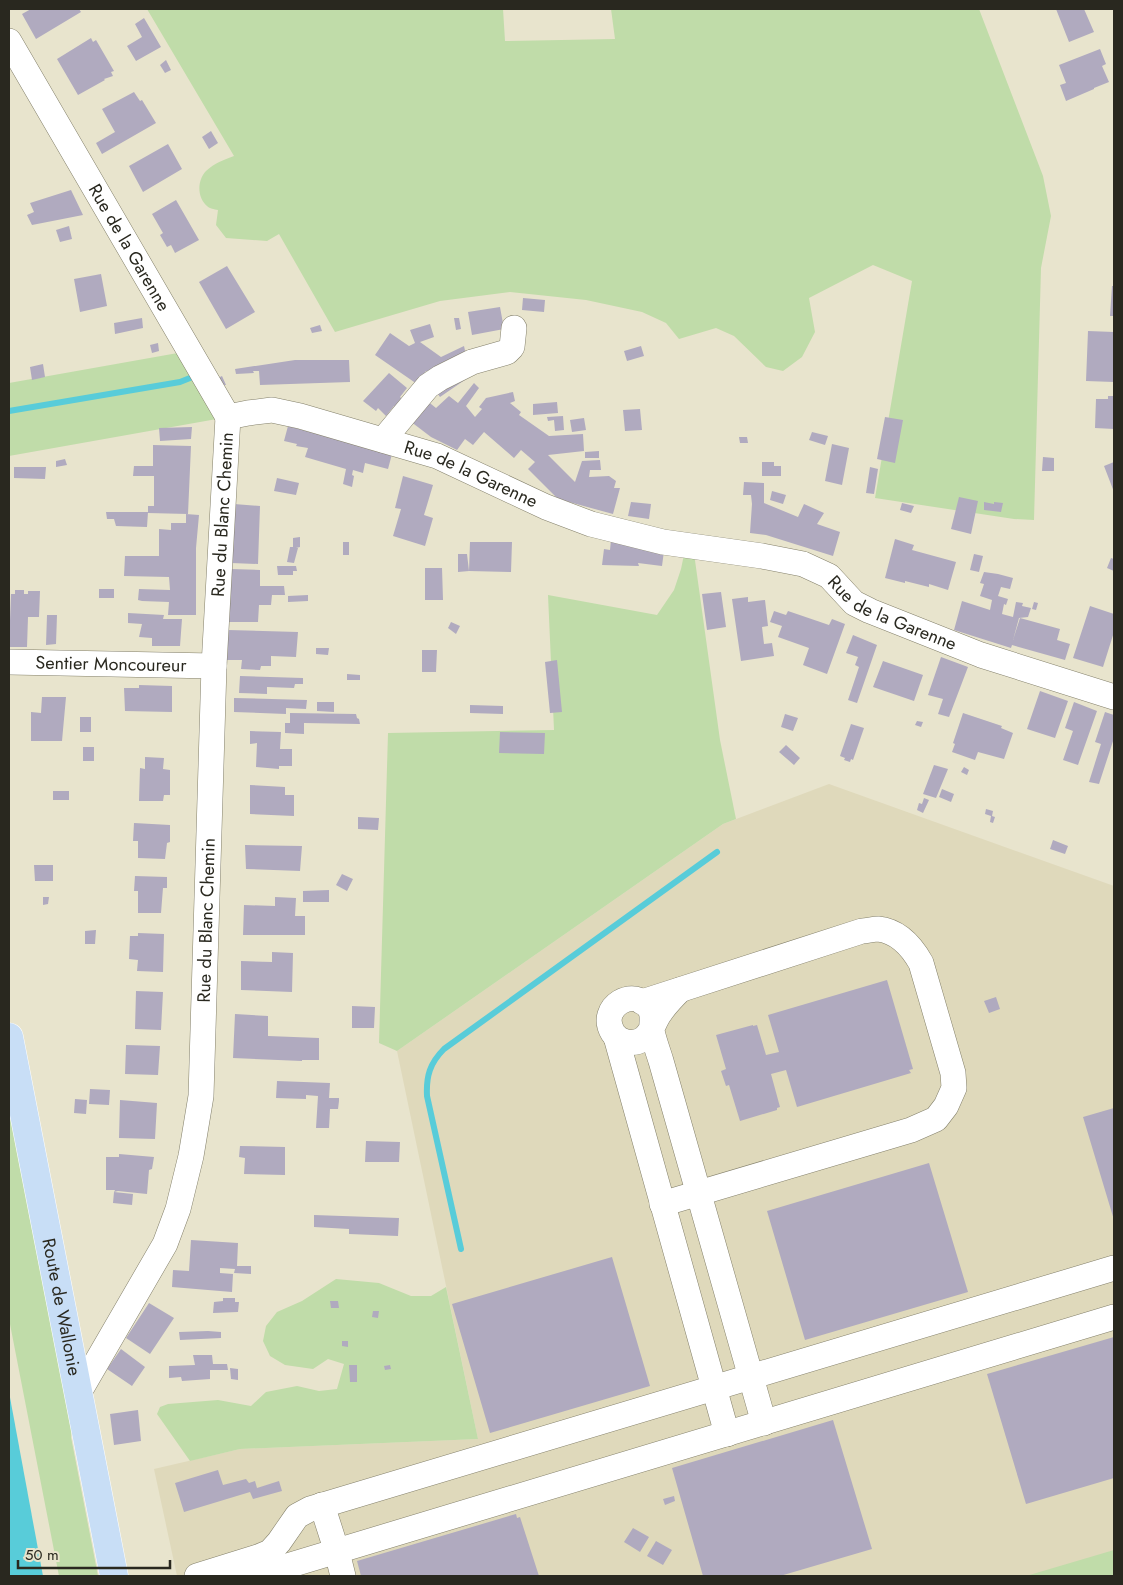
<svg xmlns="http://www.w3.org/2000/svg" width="1123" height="1585" font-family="Jost,sans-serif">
  <rect width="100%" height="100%" fill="#e8e4cd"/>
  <path fill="#dfd9bb" d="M829 784 1114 886V1576H177L154 1469 240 1449 478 1439 397 1051 723 824Z"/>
  <path fill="#c0dca9" d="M147 9H503L505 41 615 39 611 9H979L1043 176 1051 216 1041 268 1034 520 1014 519 875 498 912 281 873 265 809 298 815 332 802 357 783 371 766 367 734 336 716 328 679 339 666 323 642 312 586 300 510 292 440 301 335 332 279 234 267 241 226 238 216 225 218 210C214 209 210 209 207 206 197 198 197 180 206 171 215 163 223 160 234 156Z
    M189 351 228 417 9 456V383Z
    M686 545 693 546 720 740 736 819 723 824 397 1051 379 1043 388 733 554 730 548 595 657 615 674 590 681 569Z
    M9 1037 78 1394 71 1437 98 1576H59L9 1319Z
    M336 1279 379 1283 411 1296H431L446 1287 478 1439 240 1449 190 1461 157 1414 160 1407 168 1404 218 1400 251 1406 266 1392 297 1386 319 1391 337 1389 344 1364 328 1359 313 1369 285 1365 270 1356 263 1341 266 1326 277 1312 302 1301Z
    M1114 1550V1576H1026Z"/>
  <path fill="#58ccd9" d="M9 1392 43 1576H9Z"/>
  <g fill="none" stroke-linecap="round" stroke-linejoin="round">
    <path stroke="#58ccd9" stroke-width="6" d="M9 411 180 382 195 376
      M461 1249 427 1096C426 1076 430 1063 444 1049L717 852"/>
  </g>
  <path fill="#b0aabf" d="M31 9H79L81 12 36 39 22 14Z
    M1056 9H1084L1094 32 1069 42Z
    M144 18 161 47 136 61 127 46 142 37 135 24Z
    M91 38 93 42 96 40 114 71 111 72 113 76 104 79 105 80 78 95 57 59Z
    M1100 49 1106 64 1102 66 1109 82 1094 88V89L1066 101 1060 85 1066 83 1059 65Z
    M166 60 171 70 165 73 160 65Z
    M134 92 140 101 142 100 156 123 102 154 96 143 115 132 102 109Z
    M211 131 218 143 209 149 202 137Z
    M168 144 182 169 143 192 129 166Z
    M71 190 83 215 32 225 27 215 34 212 30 203Z
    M176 200 199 240 175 253 171 245 167 247 160 235 163 233 152 214Z
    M69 226 72 239 60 242 56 230Z
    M227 266 255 312 226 329 199 282Z
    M101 274 107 306 80 312 74 279Z
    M1112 286H1114V316H1110Z
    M523 298 545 300 544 312 522 310Z
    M500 307 504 329 472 335 468 312Z
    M142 318 143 328 115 334 114 323Z
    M454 318H459L461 329 456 330Z
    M430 324 434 337 420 342 441 357 464 346 466 355 429 373 426 371 417 384 375 355 390 333 409 346 415 343 410 330Z
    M320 325 322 331 312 333 310 328Z
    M1088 331 1114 332V382L1086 381Z
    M158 343 159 351 152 353 150 345Z
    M641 346 644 356 627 361 624 351Z
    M295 360H349L350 382 260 385 259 371H253L254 373 236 374 235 369Z
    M43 364 45 377 32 380 30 367Z
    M389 373 407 388 400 397 403 400 396 408 394 406 386 416 378 408 376 411 363 401Z
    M472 375 440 397 432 386Z
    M222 376 226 385H221L218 378Z
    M474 383 479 388 466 406 475 417 482 409 479 407 486 398 513 392 515 401 510 403 521 412 519 415 549 436 583 434 584 451 548 455 575 482 582 461 600 460 601 470H590L589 477 609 476 616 481 614 488H620L613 514 558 499 528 469 535 462 521 450 514 458 484 432 473 445 465 439 457 450 431 437 410 421 426 400 436 408 449 396 458 403Z
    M1108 396H1114V429L1095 428 1096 399H1108Z
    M557 402 558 413 533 415V404Z
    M640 409 642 430 625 431 623 410Z
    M563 416 564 430 555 431 554 420 548 421 547 417Z
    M885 417 903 420 895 463 877 459Z
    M584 418 586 430 572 432 570 420Z
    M288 426 392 454 388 469 365 463 363 473 353 470 352 475 354 476 352 487 343 484 346 469 305 457 308 448 296 446 297 444 284 441Z
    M192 427 191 439 160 441 159 428Z
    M812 432 828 436 825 445 809 440Z
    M739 437H747L748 443H740Z
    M832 444 849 448 842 485 825 481Z
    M153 445 191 446 188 514 148 513V506H154V476H133L134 466H153Z
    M599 451V458H585V452Z
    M1043 457 1054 458V471H1042Z
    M65 459 67 465 56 467V461Z
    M762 462H774V466H781V476H762Z
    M1114 462V492L1104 466Z
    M14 467H46L45 479 14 478Z
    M870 467 878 469 874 494 866 493Z
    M403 476 433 485 424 515 433 518 425 546 393 536 401 509 395 508Z
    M277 478 299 483 296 495 274 491Z
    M744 482 764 483V503L798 517 804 504 824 513 817 524 840 532 833 556 766 535 750 533 752 504 751 495H743Z
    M772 491 786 495 783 504 770 500Z
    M959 497 978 501 971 534 951 529Z
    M631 502 651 504 649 519 628 516Z
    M984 502 994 504V502L1003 503 1001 512 984 510Z
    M902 503 914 506 911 513 900 510Z
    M234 504 260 506 258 564 231 563Z
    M106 512H148L147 527 116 526 114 519H107Z
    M186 514 199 515 196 548V615H168L169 602 142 601 138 600 139 589 170 590 169 577 124 576 125 556H159V529L171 530V523H186Z
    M300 537V547L296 548H298L294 563 287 562 290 547H293V538Z
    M895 539 914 545 912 550 956 562 948 590 929 584V587L905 581V583L885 578Z
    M611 540 664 551 662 566 638 563 639 566 602 565 604 549 610 550Z
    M343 542H349V555H343Z
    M470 542H512L511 572 469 571 458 572V554H467L469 571Z
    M974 554 983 556 979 572 970 570Z
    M1111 558 1114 559V571L1107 568Z
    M277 566H296L297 571H293V575H278Z
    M425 568H442L443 600H425Z
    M230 569 260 570V586H284L285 595H272L271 605H259L258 622H229Z
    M984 572 998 574 1013 578 1010 589 1001 587 998 596 1008 599 1006 605 1004 604 1002 614 1013 617 1016 602 1023 603 1022 606 1031 608 1028 617 1019 618 1013 640 1020 618 1060 629 1057 640 1070 644 1065 660 1012 645 1011 648 954 630 962 601 990 610 992 600 980 596 984 584 980 583Z
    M99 589H114V598H99Z
    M15 590H24V594H28V591H40L39 617H28L27 647H9L11 594H15Z
    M721 592 726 627 707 630 702 594Z
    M308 595V601L288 602V596Z
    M748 597V602L765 600 768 626 762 627 764 644 772 643 774 656 741 661 732 599Z
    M1034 602 1038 603 1036 610 1032 609Z
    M1090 606 1114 614V632L1103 667 1073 658Z
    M774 611 786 615 788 611 829 625 832 619 845 624 827 674 803 665 809 648 778 637 782 626 770 622Z
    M128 613 164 615 163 619H182L180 646H152V638L139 637 142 624 128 623Z
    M47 615H57L56 644 46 645Z
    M451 622 460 626 456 634 448 628Z
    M228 630 298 632 296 657 271 656V666H261L260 670 241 669 242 660H227Z
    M853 635 877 645 857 703 848 700 859 667 855 665 858 657 846 653Z
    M316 648H329L328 655 316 654Z
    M422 650H437L436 672H422Z
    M941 657 968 667 949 717 938 714 943 699 928 695Z
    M557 660 562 712 550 713 545 662Z
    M883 661 923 675 914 701 873 687Z
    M347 674 360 675V680H347Z
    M240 676 303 678V684H295L294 688 267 687V694L239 693Z
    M139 685 172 686V712L125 711 124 688H139Z
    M1040 691 1068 701 1055 738 1027 729Z
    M42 697H66L62 741H31V712L41 713Z
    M234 698 307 700 306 709 286 708V714L234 712Z
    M317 702H334V712L317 711Z
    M1074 702 1097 711 1078 765 1063 760 1073 731 1065 728Z
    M470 705 503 706V714L470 713Z
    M1105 712 1114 715V738L1099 784 1089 782 1101 744 1095 742Z
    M290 713 356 714 357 718 359 719 360 724 304 723V734L285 733V723H290Z
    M963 713 1002 726 1001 728 1013 733 1004 759 978 752 975 760 952 752 955 744 953 743Z
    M785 714 798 718 793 731 781 727Z
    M80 717H91V732H80Z
    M917 721 923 722 921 727 915 725Z
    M851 724 864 728 853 760 851 759 850 762 844 760 845 758 840 756Z
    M250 731 281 732 280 749H292V766H279V769L256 767 257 743 250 744Z
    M500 732 545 733 544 754 499 753Z
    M786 745 800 758 794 765 779 752Z
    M83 747H94V761H83Z
    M145 757 164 758 163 769 170 770V795H164L163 801H139L140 768 145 769Z
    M934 765 948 769 936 798 923 794Z
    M964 767 969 770 967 775 961 772Z
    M250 785 285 787V795H294V816L250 814Z
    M942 789 954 794 951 802 939 797Z
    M53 791H69V800H53Z
    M924 798 929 800 923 813 917 810 919 803 922 804Z
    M986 809 993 811 992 816 995 817 993 823 990 822 991 816 985 814Z
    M358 817 379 818 378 830 358 829Z
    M134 823 170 825V842L167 843 165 859 138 858V841H133Z
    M1053 840 1068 846 1065 854 1050 849Z
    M245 845 302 846 300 871 246 869Z
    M34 865H53V881H35Z
    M342 874 353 879 347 891 336 885Z
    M135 876 167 877V888H163L161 913H138V891H134Z
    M329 890V902H303V891Z
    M43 897H49L48 904 43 905Z
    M275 897 296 898 295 916H305V935H243L244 905 275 906Z
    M96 930 95 944H85V931Z
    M138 933 164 934 163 972 137 971 138 960 129 959 130 936H138Z
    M272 952 293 953 292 992 241 990V961L272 962Z
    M887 980 913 1069 909 1070 911 1073 797 1107 786 1070 771 1074 780 1107 777 1108V1110L740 1121 729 1085 726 1086 721 1071 726 1069 716 1035 753 1025V1026L757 1025 766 1055 779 1052 768 1015Z
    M136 991 163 992 161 1030 135 1029Z
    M996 997 1000 1009 989 1013 984 1001Z
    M352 1006 375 1007 374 1028H352Z
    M235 1014 268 1016V1036L319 1038V1060H302V1061L233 1058Z
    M126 1045 160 1046 158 1075 125 1074Z
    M277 1081 330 1083 329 1098H339V1101L338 1109H330L329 1128H316L318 1096 306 1095V1099L276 1098Z
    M90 1089 110 1090 109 1105 89 1104Z
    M75 1099 87 1100 86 1114 74 1113Z
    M120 1100 157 1103 155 1139 119 1138Z
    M1114 1108V1220L1083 1117Z
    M366 1141 400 1142 399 1162H365Z
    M240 1146 285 1147V1175L244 1174 245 1158 239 1157Z
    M119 1154 154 1157 152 1169 149 1170 147 1194 118 1191 114 1192 115 1190H106V1157H119Z
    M929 1163 968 1292 805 1340 767 1211Z
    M114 1192 133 1194 132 1205 113 1203Z
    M314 1215 399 1218 398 1236 349 1234V1229L314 1227Z
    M191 1240 238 1243 237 1266H251V1274L234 1273 235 1269 220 1268V1273L233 1274 232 1292 172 1287 173 1270 189 1271Z
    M612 1257 650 1386 490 1433 452 1304Z
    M223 1298H235V1302H239L238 1312 213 1313 214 1302 223 1301Z
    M330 1301H338L339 1308H331Z
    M149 1303 174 1318 150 1354 126 1338Z
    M373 1311H379L378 1318 372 1317Z
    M208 1331 221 1332V1338L180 1340 179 1332Z
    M1114 1337V1478L1026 1504 987 1374Z
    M342 1341H348V1347L342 1346Z
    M121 1349 145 1367 132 1386 107 1369Z
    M193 1355H212L213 1364H227L228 1370H210V1379L182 1381 181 1377 169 1378V1366L195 1365Z
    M349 1365H357V1382H350Z
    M390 1365 391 1369 385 1370 384 1366Z
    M230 1368 238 1369V1380L231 1379Z
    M138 1410 141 1441 114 1445 110 1414Z
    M833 1420 872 1549 780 1576H703L672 1468Z
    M218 1470 223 1485 246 1479 249 1483 255 1481 257 1488 279 1481 282 1491 253 1499 250 1492 184 1512 175 1483Z
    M674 1496 675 1501 665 1505 663 1499Z
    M516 1514 517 1518 520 1517 539 1576H361L357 1561Z
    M633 1528 649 1537 640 1552 624 1542Z
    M656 1541 672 1550 663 1565 647 1556Z"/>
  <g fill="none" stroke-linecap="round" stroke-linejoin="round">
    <g stroke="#84806b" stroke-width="26">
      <g id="minor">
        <path id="s1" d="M9 41 228 417"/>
        <path id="s2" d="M228 417 248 413 272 410 300 416 437 456 546 507 591 524 663 542 762 556 803 564 829 576 854 603 870 611 981 655 1114 697"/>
        <path d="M383 440 428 386 440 378 472 362 507 352 512 347 514 328"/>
        <path id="s3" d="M9 662 214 666"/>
        <path d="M680 990C673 997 666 1004 660 1013 654 1021 652 1033 643 1039 634 1045 619 1043 613 1033 597 1007 635 985 650 1009 654 1016 651 1024 652 1031 654 1041 658 1051 661 1061L764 1423"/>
        <path d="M642 1002 862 931C867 931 873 929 878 929 898 931 912 947 921 963L953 1073 954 1088 946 1106 936 1119 911 1130 662 1204"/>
        <path d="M616 1037 727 1434"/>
        <path id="s4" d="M78 1394 165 1244 178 1209 191 1156 201 1096 214 666 228 417"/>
        <path d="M322 1505 337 1552 343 1576"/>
        <path d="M197 1576 258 1557 270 1552 279 1542 297 1516 310 1509 1114 1268"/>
        <path d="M254 1576 1114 1317"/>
      </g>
    </g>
    <g stroke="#fff" stroke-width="29">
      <g id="major">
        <path id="s5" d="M9 1037 114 1576"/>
      </g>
    </g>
    <use href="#minor" stroke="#fff" stroke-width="25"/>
    <use href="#major" stroke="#c8def6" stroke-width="28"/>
  </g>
  <g text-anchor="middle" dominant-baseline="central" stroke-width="5" stroke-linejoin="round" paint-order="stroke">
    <g font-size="18" fill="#29281f" stroke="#e8e4cd">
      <text stroke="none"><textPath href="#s1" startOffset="239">Rue de la Garenne</textPath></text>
      <text stroke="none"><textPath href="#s2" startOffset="254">Rue de la Garenne</textPath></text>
      <text stroke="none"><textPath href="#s4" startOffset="908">Rue du Blanc Chemin</textPath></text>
      <text stroke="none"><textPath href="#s2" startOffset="704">Rue de la Garenne</textPath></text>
      <text stroke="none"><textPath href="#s3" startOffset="102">Sentier Moncoureur</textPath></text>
      <text stroke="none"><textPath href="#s4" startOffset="502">Rue du Blanc Chemin</textPath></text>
      <text stroke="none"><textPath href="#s5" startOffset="275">Route de Wallonie</textPath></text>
    </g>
  </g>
  <rect width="1123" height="1585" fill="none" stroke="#29281f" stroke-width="20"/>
  <path d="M18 1560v8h152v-8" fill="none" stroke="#29281f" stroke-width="2.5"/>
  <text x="25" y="1560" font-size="15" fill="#29281f" stroke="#e8e4cd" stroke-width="4" paint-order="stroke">50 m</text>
</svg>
